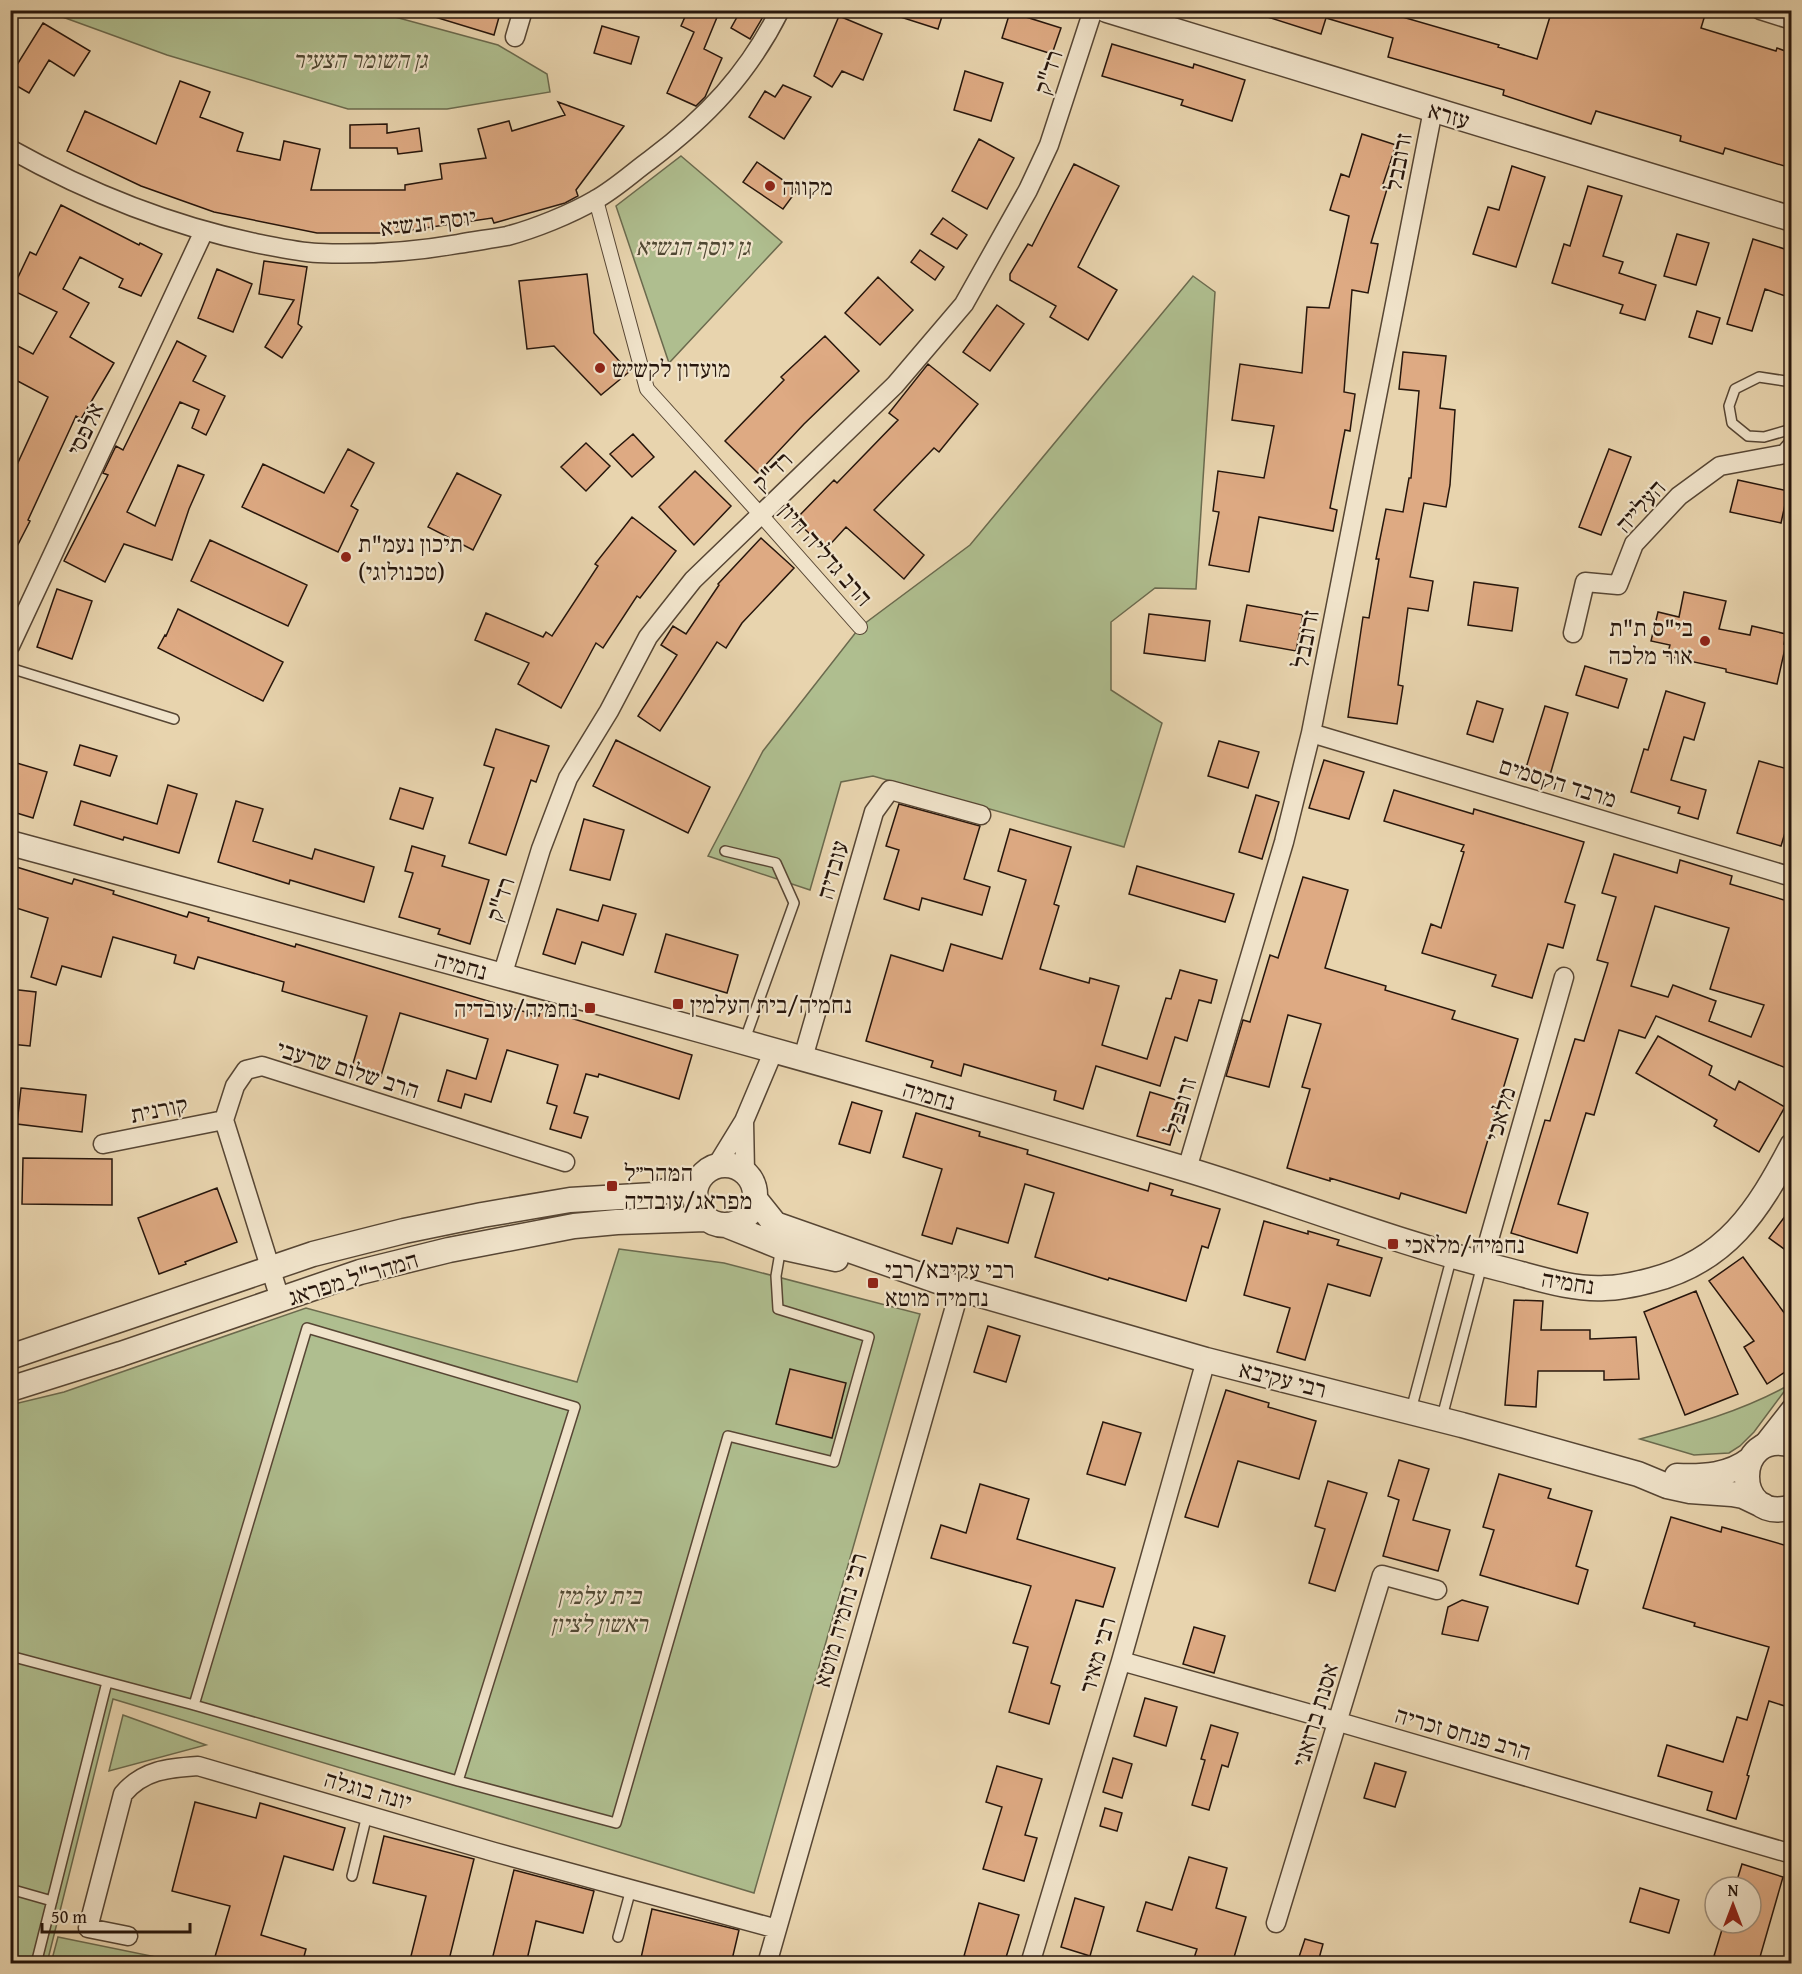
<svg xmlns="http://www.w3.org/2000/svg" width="1802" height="1974" font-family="'Gentium Book Plus','Frank Ruhl Libre',serif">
  <rect width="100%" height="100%" fill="#e8d4ae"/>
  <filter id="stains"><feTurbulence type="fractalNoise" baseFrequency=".00333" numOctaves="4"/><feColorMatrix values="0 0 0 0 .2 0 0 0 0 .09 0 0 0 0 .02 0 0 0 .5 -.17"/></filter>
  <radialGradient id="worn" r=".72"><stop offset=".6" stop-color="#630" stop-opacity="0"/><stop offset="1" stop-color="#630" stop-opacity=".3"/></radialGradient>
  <path fill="#afbe8f" stroke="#6b6a4e" stroke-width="1.5" d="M46 11H373L498 45 547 74 550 92 447 109H348L167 55Z
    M681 156 782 242 669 363 616 206Z
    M1193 276 1215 292 1196 589 1155 588 1111 622V690L1162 723 1124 847 873 776 841 782 810 890 708 856 763 751 860 627 970 545Z
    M619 1249 724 1263 920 1314 754 1893 113 1699 47 1963H11L10 1405 64 1392 306 1308 577 1382Z
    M1789 1385 1754 1432 1740 1446 1729 1453 1694 1455 1640 1439C1692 1425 1742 1411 1789 1385Z
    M123 1715 206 1745 109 1771Z
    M58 1937 166 1959 165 1964 51 1963Z"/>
  <path fill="#deaa83" stroke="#27160c" stroke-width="1.5" fill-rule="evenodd" d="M425 10H501L494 35 425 14Z
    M688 10H720L704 49 722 58 705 97 696 106 667 93 694 32 681 26Z
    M741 10H767L750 39 731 28Z
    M891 10H944L938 29 891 14Z
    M1259 10H1393L1392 14 1499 45 1498 47 1537 59 1552 10H1690L1705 15 1701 28 1776 51 1777 48 1791 53V168L1725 148 1723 154 1680 141 1681 136 1596 111 1591 124 1503 95 1504 90 1388 57 1393 38 1326 18 1321 34 1258 14Z
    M1010 12 1061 28 1052 54 1002 38Z
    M839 16 882 34 863 80 842 71 832 87 814 76Z
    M43 23 90 51 74 76 49 60 29 93 10 82V76Z
    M602 26 639 37 631 64 594 53Z
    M1112 44 1193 68 1194 64 1245 80 1232 121 1181 105 1183 100 1102 76Z
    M965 71 1003 83 991 121 954 110Z
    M180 81 210 92 200 117 243 133 237 151 280 160 284 141 320 149 311 190H405V185L442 179 440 164 486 158 478 129 509 121 512 131 565 115 558 102 624 126 576 190 578 196 565 203 494 223 492 218 391 233H317L214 212 141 186 67 151 85 111 156 144Z
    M783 85 811 97 784 139 749 117 765 91 775 97Z
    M387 124V133L419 128 422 151 398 154 397 148H350V125Z
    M1362 134 1396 145 1382 187 1387 189 1371 243 1378 244 1368 293 1352 290 1344 392 1355 394 1350 431 1345 430 1330 508 1337 510 1333 531 1259 517 1249 572 1209 565 1219 512 1213 511 1218 471 1264 478 1274 426 1232 420 1240 364 1302 373 1307 307 1329 308 1349 216 1330 210 1341 174 1349 177Z
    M979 139 1014 158 987 209 952 191Z
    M757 162 797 190 783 209 743 182Z
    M1074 164 1119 186 1078 267 1117 290 1088 340 1050 317 1056 306 1010 280V274L1028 244 1032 246Z
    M1512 166 1545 177 1516 267 1473 254 1488 207 1499 210Z
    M1588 186 1622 196 1603 256 1623 262 1619 273 1656 285 1645 320 1620 313 1623 305 1552 283 1564 244 1570 246Z
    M61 205 139 245 140 243 162 254 141 296 119 287 123 279 80 257 63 289 89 303 70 337 114 363 81 419 76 416 28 520 30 521 10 560V480L48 397 10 377V342L33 354 57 312 12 290 30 252 36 255Z
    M943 218 967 235 957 249 931 234Z
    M1677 234 1709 243 1696 285 1664 276Z
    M1753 239 1791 251V298L1765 289 1752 331 1727 324Z
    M920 250 944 267 935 280 911 262Z
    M264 261 307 267 298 324 302 327 282 358 265 347 294 300 259 294Z
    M217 269 252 284 233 332 198 318Z
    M587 274 594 333 629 372 601 395 554 346 527 349 519 281Z
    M878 277 913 310 880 345 845 313Z
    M997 305 1024 324 990 371 963 352Z
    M1697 311 1720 318 1712 344 1689 337Z
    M825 336 859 371 804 424 758 473 725 441 784 380 781 377Z
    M177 341 206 356 193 381 225 396 206 435 192 428 199 410 180 402 127 512 155 526 178 465 204 475 189 509 172 560 124 544 105 582 64 561 108 475 103 473 116 446 123 450Z
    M1403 352 1446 356 1440 408 1455 410 1450 485 1446 507 1424 503 1410 577 1433 581 1428 611 1408 608 1398 685 1403 686 1397 724 1348 717 1363 617 1369 618 1379 559H1376L1386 509 1403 512 1409 478H1411L1419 391 1399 389Z
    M928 364 978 404 939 452 934 448 874 510 924 555 904 579 846 527 826 549 795 520 834 480 837 483 898 420 889 413Z
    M633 434 654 457 632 477 610 454Z
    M586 443 610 466 586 491 561 467Z
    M348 449 374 463 351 506 358 510 338 552 242 507 263 464 324 493Z
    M1609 449 1631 457 1601 535 1579 527Z
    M695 471 731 506 694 545 659 507Z
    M457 473 501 495 473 550 428 527Z
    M1738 480 1788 491 1781 523 1730 512Z
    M632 517 676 551 640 598 637 596 603 648 596 643 561 708 518 684 529 663 475 640 486 613 543 637 546 632 552 636 598 566 595 564Z
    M761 538 794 568 742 623 726 648 717 642 660 731 638 716 677 655 661 645 673 626 686 634 719 585 718 584Z
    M210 540 307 585 288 626 191 581Z
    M1474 582 1518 588 1512 631 1468 625Z
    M57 589 92 601 72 659 37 647Z
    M1684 592 1726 601 1719 629 1750 635 1752 626 1786 634 1784 644H1786L1777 684 1726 672V669L1667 656 1670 645 1651 641 1658 612 1679 617Z
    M1247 605 1303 615 1296 651 1240 641Z
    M178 609 283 662 263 701 158 648 165 635 166 636Z
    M1149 614 1210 621 1205 661 1144 653Z
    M1585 666 1627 679 1618 708 1576 695Z
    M1666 691 1705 703 1694 740 1684 737 1671 780 1706 790 1698 819 1678 813 1680 807 1631 792 1644 749 1648 750Z
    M1477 701 1503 709 1493 742 1467 734Z
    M1545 706 1568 713 1550 775 1526 768Z
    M496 729 549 746 536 782 531 780 506 855 469 843 494 768 484 765Z
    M616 740 710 787 688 833 593 786Z
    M1219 741 1259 752 1248 788 1208 776Z
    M80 745 117 756 110 776 74 765Z
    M1324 760 1364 772 1349 819 1309 808Z
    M10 761 47 772 33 818 10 811Z
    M1759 761 1791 770V813L1781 846 1737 833Z
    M168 785 197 794 179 853 124 837 123 840 74 825 81 801 157 824Z
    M400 788 433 798 423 829 390 819Z
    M1394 790 1473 814 1474 809 1584 842 1565 902 1575 905 1563 948 1548 944 1532 998 1492 986 1496 975 1422 953 1431 924 1441 928 1464 852 1461 851 1464 845 1384 821Z
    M1256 795 1279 802 1262 859 1239 852Z
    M236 801 263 809 253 841 312 859 315 849 374 867 364 902 290 880 289 884 218 862Z
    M899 804 980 826 964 879 990 887 982 915 922 898 919 910 884 899 899 850 886 846Z
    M584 819 624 830 610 880 570 870Z
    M1010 829 1071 847 1054 904 1059 906 1040 969 1089 983 1090 978 1119 986 1102 1045 1147 1059 1166 998 1171 999 1180 970 1217 980 1211 1003 1199 1000 1187 1041 1175 1037 1160 1086 1096 1066 1083 1109 1054 1100 1056 1091 964 1064 961 1076 931 1067 933 1061 866 1041 891 955 943 971 951 944 1002 959 1026 880 998 871Z
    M412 846 445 856 442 866 489 880 470 944 438 934 440 929 399 917 413 873 405 871Z
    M1614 854 1677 873 1680 860 1732 876 1730 884 1791 902V1053L1786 1068 1656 1016 1645 1038 1619 1030 1594 1115 1586 1113 1558 1204 1588 1213 1577 1253 1511 1233 1545 1120 1550 1121 1575 1039 1584 1041 1608 963 1597 960 1616 897 1602 893ZM1655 906 1729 928 1710 989 1764 1005 1751 1037 1709 1021 1716 1001 1673 985 1668 997 1631 986Z
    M10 865 72 884 74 879 114 891 113 894 187 917 189 912 209 918 208 921 295 947 296 944 539 1016 541 1009 692 1055 679 1099 599 1074 598 1077 586 1074 574 1113 588 1117 581 1138 550 1129 557 1106 547 1103 558 1065 507 1050 491 1102 465 1094 461 1108 438 1101 447 1070 476 1079 488 1039 400 1013 381 1076 352 1067 367 1016 282 991 284 982 198 957 194 969 174 963 176 955 113 937 101 977 62 966 56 985 31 977 48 918 10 906Z
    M1137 866 1234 894 1225 922 1129 894Z
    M1303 877 1348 890 1325 968 1386 986 1385 990 1455 1011 1452 1019 1518 1039 1466 1213 1401 1193 1399 1199 1330 1178V1181L1287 1168 1310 1089 1302 1087 1321 1024 1288 1015 1269 1087 1226 1076 1243 1020 1250 1022 1270 955 1278 958Z
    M603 905 636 914 623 955 582 942 575 964 543 954 557 909 598 921Z
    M666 934 738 955 727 993 655 972Z
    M10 989 36 992 30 1046 10 1044Z
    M1658 1036 1712 1066 1709 1075 1735 1090 1739 1081 1785 1107 1759 1152 1714 1126 1717 1120 1636 1073Z
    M21 1088 86 1095 82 1132 17 1124Z
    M1150 1092 1183 1102 1170 1145 1137 1136Z
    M852 1102 882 1111 870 1153 839 1144Z
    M916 1113 980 1132 979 1136 1028 1150 1027 1154 1148 1191 1150 1183 1173 1190 1171 1195 1220 1209 1208 1248 1202 1246 1186 1301 1109 1278 1108 1280 1035 1257 1054 1193 1025 1184 1008 1243 957 1228 952 1244 922 1235 942 1169 903 1157Z
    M23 1158 112 1159V1205L22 1204Z
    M217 1188 237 1242 185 1262 186 1264 159 1274 138 1218Z
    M1791 1208V1254L1769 1238Z
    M1264 1221 1308 1234V1231L1339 1240 1337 1245 1382 1258 1370 1296 1328 1284 1305 1360 1277 1352 1290 1308 1244 1295Z
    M1743 1257 1791 1322V1368L1767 1384 1744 1347 1754 1341 1709 1281Z
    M1696 1291 1738 1394 1685 1415 1644 1312Z
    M1514 1300 1543 1301 1541 1330H1590V1339L1636 1337 1639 1379 1604 1380V1371H1538L1536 1407 1505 1405Z
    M988 1326 1020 1336 1006 1382 974 1372Z
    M790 1369 846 1383 832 1438 776 1424Z
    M1226 1390 1269 1403 1268 1407 1316 1421 1299 1479 1238 1461 1218 1527 1185 1517Z
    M1103 1422 1141 1433 1125 1485 1087 1474Z
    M1399 1460 1429 1469 1413 1520 1450 1530 1438 1571 1383 1556 1399 1500 1388 1496Z
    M1499 1474 1551 1489 1548 1498 1592 1511 1576 1566 1588 1570 1578 1604 1480 1575 1494 1530 1483 1527Z
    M1328 1481 1367 1493 1335 1591 1309 1583 1325 1529 1315 1526Z
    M980 1484 1029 1499 1017 1539 1115 1568 1103 1607 1076 1600 1051 1683 1060 1686 1049 1724 1009 1712 1028 1647 1013 1643 1031 1586 931 1558 941 1525 966 1533Z
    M1671 1517 1721 1532 1722 1527 1791 1547V1708L1769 1701 1747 1775 1749 1776 1736 1819 1707 1810 1712 1792 1658 1776 1667 1745 1723 1762 1737 1717 1747 1720 1769 1647 1694 1626 1695 1623 1643 1608Z
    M1462 1600 1488 1607 1478 1641 1442 1634 1448 1607Z
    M1194 1627 1225 1636 1214 1673 1183 1664Z
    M1145 1698 1177 1707 1166 1746 1134 1736Z
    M1211 1725 1238 1733 1228 1767 1222 1765 1209 1810 1192 1805 1205 1760 1201 1759Z
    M1113 1758 1132 1764 1122 1798 1103 1792Z
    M1375 1763 1406 1772 1395 1807 1364 1798Z
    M997 1766 1042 1779 1025 1835 1037 1838 1024 1881 983 1869 1002 1807 986 1802Z
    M195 1802 256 1818 260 1803 345 1828 333 1870 284 1856 261 1935 306 1949 302 1964H227L214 1960 230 1906 172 1891Z
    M1105 1808 1122 1813 1117 1831 1100 1826Z
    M384 1836 474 1859 448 1964H409L426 1896 373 1883Z
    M1189 1857 1227 1868 1216 1908 1246 1917 1232 1964H1192L1197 1949 1137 1931 1146 1902 1172 1910Z
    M1742 1864 1783 1877 1758 1964H1740L1714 1956 1724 1923H1751V1887H1735Z
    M514 1870 594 1891 583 1933 536 1921 526 1964H491Z
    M1640 1888 1679 1900 1669 1933 1630 1922Z
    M1075 1898 1104 1907 1090 1956 1061 1947Z
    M979 1903 1019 1915 1004 1964H990L964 1956Z
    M652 1909 739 1930 731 1964H665L641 1958Z
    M1305 1939 1323 1944 1318 1962 1299 1957Z"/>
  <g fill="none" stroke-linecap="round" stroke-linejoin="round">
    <g stroke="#574634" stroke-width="12">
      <path id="service" d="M1792 382 1759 377 1735 389 1729 406 1732 423 1748 436 1764 437 1792 429
        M10 668 174 719
        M725 851 776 863 794 903 744 1042
        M1411 1410 1452 1256
        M1442 1417 1482 1265
        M10 1656 194 1705 458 1781
        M194 1705 307 1328 575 1407 458 1781 616 1823 728 1436 834 1462 869 1337 778 1309 776 1276 781 1247
        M352 1876 367 1815
        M10 1889 52 1901
        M618 1937 631 1889
        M36 1964 107 1682"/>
    </g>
    <g stroke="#574634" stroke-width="16">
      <path id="pedestrian" d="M596 200 647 389 761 515 860 627"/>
    </g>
    <g stroke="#574634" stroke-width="21">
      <path id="minor" d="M1760 10 1792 20
        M515 37 523 10
        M10 149C87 192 169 225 255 243 276 247 297 252 318 253 365 255 412 252 458 244 474 241 491 239 507 236 534 229 571 214 595 200 615 189 632 173 650 160 707 117 748 74 780 10
        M1573 633 1585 582 1618 585 1634 544 1679 496 1720 466 1785 454 1792 446
        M10 646 204 231
        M1311 733 1792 877
        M502 976 541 849 568 778 609 711 648 637 693 580 895 385 964 304 1028 190 1049 145 1093 10
        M803 1058 874 812 890 790 981 815
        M744 1121 745 1172
        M103 1144 224 1120
        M717 1165 744 1121 774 1050
        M1187 1169 1284 842 1311 733 1433 110
        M1482 1264 1564 977
        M280 1299 224 1120 235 1086 246 1070 262 1066 565 1162
        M1759 1449 1792 1407
        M1121 1661 1339 1722 1792 1854
        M1276 1923 1382 1575 1437 1590
        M128 1936 88 1928 123 1794C143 1770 168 1768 198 1766L494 1852 777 1929
        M767 1964 960 1289
        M1030 1964 1121 1661 1206 1360"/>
    </g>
    <g stroke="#574634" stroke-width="27">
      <path id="tertiary" d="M1107 10 1792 219
        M10 843C402 949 794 1052 1182 1168 1289 1200 1393 1242 1502 1269 1535 1277 1570 1290 1605 1288 1620 1288 1637 1284 1652 1280 1726 1261 1758 1211 1792 1146
        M695 1195a30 30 0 1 1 60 0a30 30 0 1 1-60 0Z
        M755 1199 775 1224 960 1289 1206 1360 1462 1425 1638 1474 1667 1486 1690 1491 1732 1494 1743 1496 1764 1506
        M726 1225 781 1247 836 1259
        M10 1357 313 1254 404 1231 482 1215 570 1200 654 1195 699 1179
        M10 1389 121 1354 360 1272 449 1250 574 1226 617 1222 706 1219
        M1792 1445C1732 1427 1732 1526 1792 1507
        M1677 1476C1704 1477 1729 1476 1751 1459"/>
    </g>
    <use href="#service" stroke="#f0e3ca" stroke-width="9"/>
    <use href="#pedestrian" stroke="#f0e3ca" stroke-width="14"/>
    <use href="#minor" stroke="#f0e3ca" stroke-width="18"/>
    <use href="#tertiary" stroke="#f0e3ca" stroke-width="24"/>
  </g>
  <g fill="#8f2418" stroke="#f0e3ca" stroke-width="2">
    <circle cx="770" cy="186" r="6"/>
    <circle cx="600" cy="368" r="6"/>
    <circle cx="346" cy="557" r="6"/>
    <circle cx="1705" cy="641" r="6"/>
    <rect x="672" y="998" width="12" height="12" rx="3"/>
    <rect x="584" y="1002" width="12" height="12" rx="3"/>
    <rect x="606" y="1180" width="12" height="12" rx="3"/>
    <rect x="1387" y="1238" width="12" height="12" rx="3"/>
    <rect x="867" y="1277" width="12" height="12" rx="3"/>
  </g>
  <g text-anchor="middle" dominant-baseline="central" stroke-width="4.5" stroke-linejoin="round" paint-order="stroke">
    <g font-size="24" font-style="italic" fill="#504833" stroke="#f0e3ca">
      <text x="360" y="59">גן השומר הצעיר</text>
      <text x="693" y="246">גן יוסף הנשיא</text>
      <text x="599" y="1595">בית עלמין<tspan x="599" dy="28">ראשון לציון</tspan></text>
    </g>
    <g font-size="24" fill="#27160c" stroke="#f0e3ca">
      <text transform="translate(1048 72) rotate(-72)">רד"ק</text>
      <text transform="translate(1449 115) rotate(17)">עזרא</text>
      <text transform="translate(1398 162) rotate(-79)">זרובבל</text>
      <text transform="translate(428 222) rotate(-7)">יוסף הנשיא</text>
      <text transform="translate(85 429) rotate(-65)">אלפסי</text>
      <text transform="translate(772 471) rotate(-44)">רד"ק</text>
      <text transform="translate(1640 506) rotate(-48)">העלייה</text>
      <text transform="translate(826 554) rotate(49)">הרב גדליה חיון</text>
      <text transform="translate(1305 639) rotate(-79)">זרובבל</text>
      <text transform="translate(1558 782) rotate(17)">מרבד הקסמים</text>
      <text transform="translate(832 870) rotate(-74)">עובדיה</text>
      <text transform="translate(500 899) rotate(-72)">רד"ק</text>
      <text transform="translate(461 965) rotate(15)">נחמיה</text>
      <text transform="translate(348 1069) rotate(17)">הרב שלום שרעבי</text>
      <text transform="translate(929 1095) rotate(16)">נחמיה</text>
      <text transform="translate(1180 1106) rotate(-73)">זרובבל</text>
      <text transform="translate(159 1109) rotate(-11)">קורנית</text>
      <text transform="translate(1500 1114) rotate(-74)">מלאכי</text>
      <text transform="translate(353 1278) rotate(-17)">המהר"ל מפראג</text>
      <text transform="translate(1568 1282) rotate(9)">נחמיה</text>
      <text transform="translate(1283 1379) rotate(14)">רבי עקיבא</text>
      <text transform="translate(840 1620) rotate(-74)">רבי נחמיה מוטא</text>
      <text transform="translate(1097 1655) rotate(-74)">רבי מאיר</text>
      <text transform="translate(1315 1715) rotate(-73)">אסנת ברזאני</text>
      <text transform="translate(1463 1733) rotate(16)">הרב פנחס זכריה</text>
      <text transform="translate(368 1790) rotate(16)">יונה בוגלה</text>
    </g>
    <g font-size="24" fill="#27160c" stroke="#f0e3ca" text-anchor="start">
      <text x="782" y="186">מקווה</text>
      <text x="612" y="368">מועדון לקשיש</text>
      <text x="358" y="543">תיכון נעמ"ת<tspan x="358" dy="28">(טכנולוגי)</tspan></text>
      <text x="1693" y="627" text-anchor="end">בי"ס ת"ת<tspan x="1693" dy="28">אור מלכה</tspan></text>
      <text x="690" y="1004">נחמיה/בית העלמין</text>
      <text x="578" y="1008" text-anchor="end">נחמיה/עובדיה</text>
      <text x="624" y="1172">המהר״ל<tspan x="624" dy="28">מפראג/עובדיה</tspan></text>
      <text x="1405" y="1244">נחמיה/מלאכי</text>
      <text x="885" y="1269">רבי עקיבא/רבי<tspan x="885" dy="28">נחמיה מוטא</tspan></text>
    </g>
  </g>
  <rect width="1802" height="1974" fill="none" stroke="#e8d4ae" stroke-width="36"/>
  <rect x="12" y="12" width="1778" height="1950" fill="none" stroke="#27160c" stroke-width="3"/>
  <rect x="18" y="18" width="1766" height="1938" fill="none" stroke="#27160c" stroke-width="1.5"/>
  <g transform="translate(1733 1905)"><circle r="28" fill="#f0e3ca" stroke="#a0917e" stroke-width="1.5"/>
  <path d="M0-4.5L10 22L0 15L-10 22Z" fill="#8f2418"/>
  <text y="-9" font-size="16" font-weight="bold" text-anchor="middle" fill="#27160c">N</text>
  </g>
  <path d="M42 1923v9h148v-9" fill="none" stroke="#27160c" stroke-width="3"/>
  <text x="51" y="1923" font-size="18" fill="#27160c" stroke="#f0e3ca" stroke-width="4.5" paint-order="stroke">50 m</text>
  <rect width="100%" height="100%" filter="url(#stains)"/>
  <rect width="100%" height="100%" fill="url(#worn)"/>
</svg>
